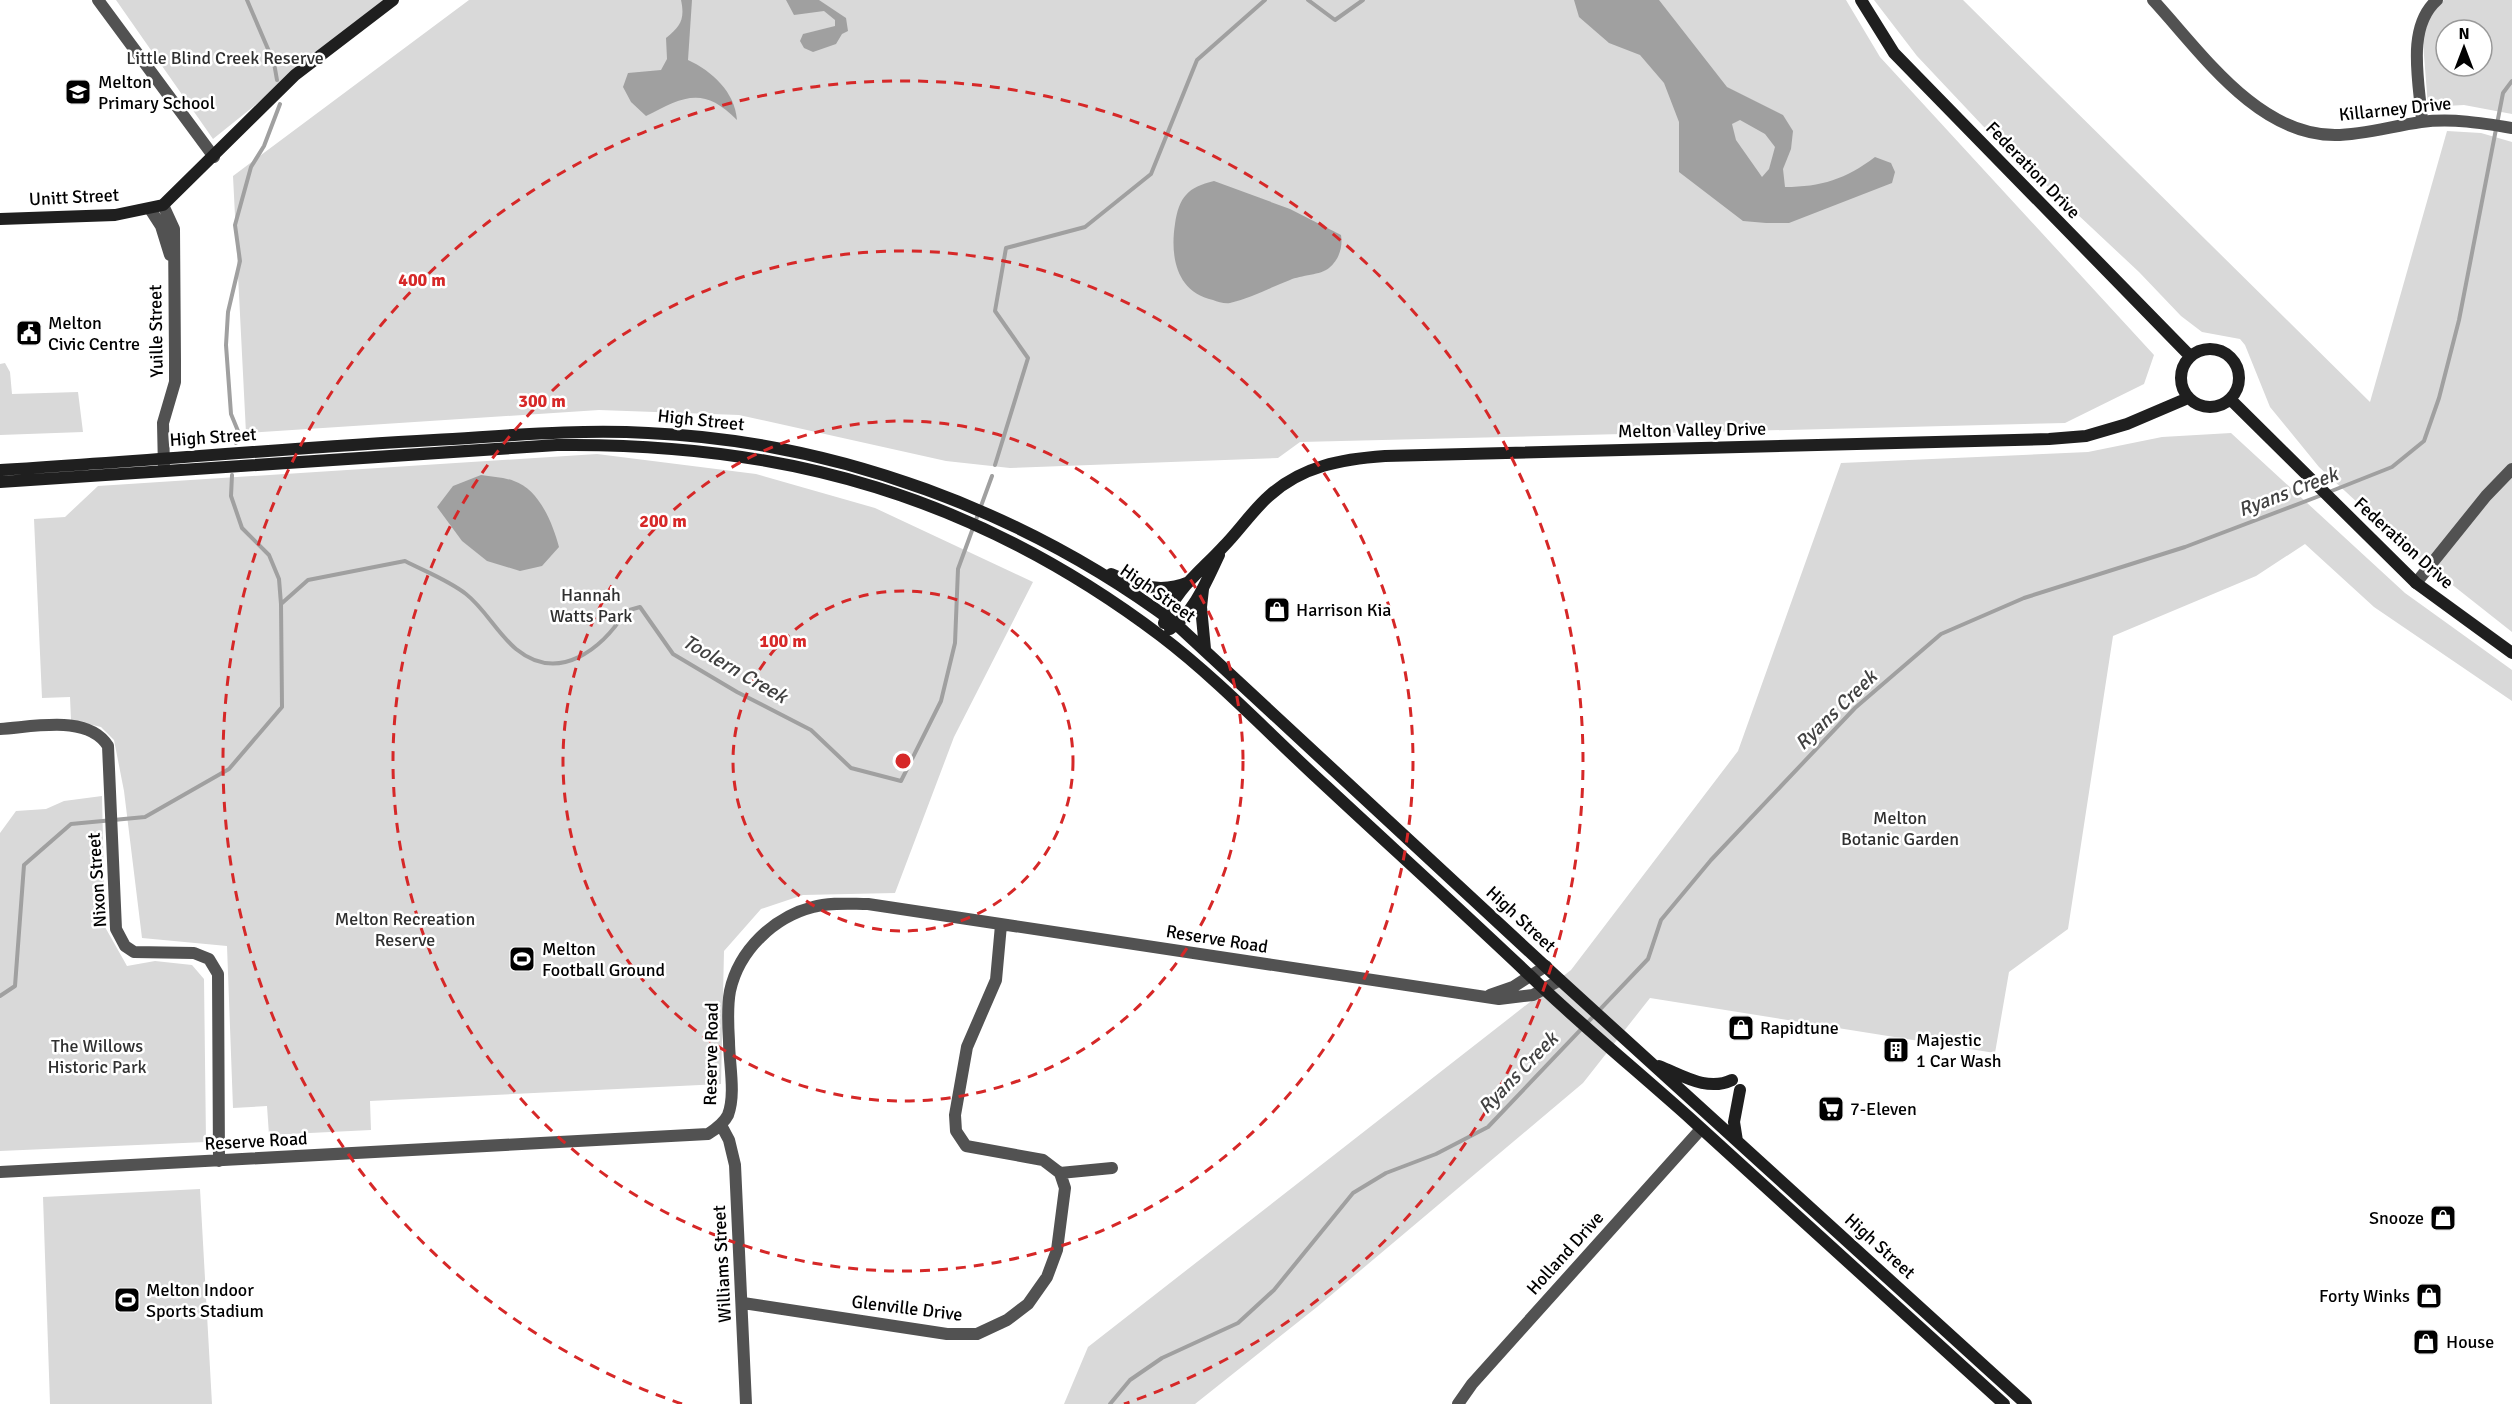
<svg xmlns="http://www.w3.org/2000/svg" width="2512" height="1404" font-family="Signika,sans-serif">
  <rect width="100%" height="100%" fill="#fff"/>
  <path fill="#d9d9d9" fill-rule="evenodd" d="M116 0H386L213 139Z
    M469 0H1846L1880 57 2154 355 2144 384 2065 423 1300 442 1278 458 1010 468 946 461 739 415 599 410 246 433 233 176Z
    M1874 0H1963L2370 402 2447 131 2481 133 2512 142V632L2412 553 2319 467 2270 407 2245 345 2240 339 2202 332 2181 316 2139 272 1983 126 1917 56Z
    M2444 0H2512V114L2464 105 2428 107 2422 29 2432 9ZM2446 30H2482V66H2446Z
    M5 363 10 372 12 394 78 392 83 432 0 435V364Z
    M2231 433 2405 593 2512 670V701L2374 607 2305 544 2256 576 2113 636 2068 929 2009 972 1995 1053 1650 998 1583 1083 1317 1307 1195 1404H1064L1088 1347 1571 970 1738 751 1841 463 2088 452 2162 437Z
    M597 454 756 474 875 508 1033 582 954 737 895 893 803 895 761 909 724 951 721 1084 370 1101 371 1130 269 1135 267 1106 233 1108 227 946 142 938 124 791 114 740 101 727 71 720 70 697 42 698 34 519 65 517 98 486Z
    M102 796 105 927 127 966 155 961 192 965 204 979 206 1142 0 1151V833L16 811 46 809 64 801Z
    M200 1189 212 1404H50L43 1197Z"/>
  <path fill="#a0a0a0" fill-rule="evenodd" d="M681 0H692L688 60C712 71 735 92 737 120 703 85 683 97 646 116L631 102 623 87 628 73 661 70 667 59 666 38C681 26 685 19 681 0Z
    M786 0H819L846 18 848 31 842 34 836 44 813 52 804 48 800 41 803 34 835 26V20L824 11 794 15Z
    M1574 0H1659L1727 87 1783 115 1793 131 1791 149 1783 169 1785 187C1821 187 1846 179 1875 157L1891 163 1895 172 1892 183 1789 223H1766L1743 221 1679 172V122L1664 83 1640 55 1609 43 1579 17ZM1740 120 1765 134 1775 147 1769 169 1762 177 1736 140 1732 124Z
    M1214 181 1290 209 1341 235C1343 247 1339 260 1329 268 1321 275 1301 275 1290 280 1271 287 1251 298 1230 303 1225 304 1218 302 1213 300 1176 292 1170 256 1175 224 1179 197 1188 187 1214 181Z
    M481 475C492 477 504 477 514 481 539 489 553 524 559 547L542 566 520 571 487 561 462 541 437 507 453 486Z"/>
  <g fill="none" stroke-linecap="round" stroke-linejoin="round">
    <path stroke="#a0a0a0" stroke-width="4" d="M247 0 274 63 277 80
      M1308 0 1335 20 1363 0
      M236 443 238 431 231 414 226 345 228 312 240 261 235 225 251 167 264 146 280 104
      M995 465 1028 358 995 311 1006 248 1085 227 1151 174 1197 60 1265 0
      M232 475 231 496 242 528 269 555 279 579 281 604
      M2329 492 2392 467 2424 441 2439 398 2459 320 2503 93 2512 81
      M0 996 15 986 24 865 71 824 145 817 229 769 282 707 281 604 308 580 405 561C424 571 448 580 466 594 485 609 497 633 516 649 559 684 602 649 626 611L640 607 673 654 737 692 811 730 851 768 901 781 941 701 955 643 958 569 992 476
      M1110 1404 1130 1380 1162 1358 1238 1323 1274 1290 1353 1193 1386 1173 1436 1154 1488 1127 1648 959 1661 920 1711 860 1855 708 1941 634 2024 598 2185 547 2322 495"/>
    <path stroke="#525252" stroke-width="12" d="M98 0 214 157
      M2153 0C2201 52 2257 135 2335 135 2364 135 2392 126 2421 122 2452 118 2482 123 2512 128
      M2422 122C2420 85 2405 28 2437 0
      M163 205 174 229 175 360V382L163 423 164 469
      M150 209 161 226 170 255
      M2416 583 2486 496 2512 469
      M0 729C34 727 88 714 108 746L116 929 125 946 134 952 194 953 209 959 218 974 219 1161
      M1490 995 1513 987 1546 966
      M721 1125 729 1140 735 1165 746 1404
      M0 1172 708 1134C716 1129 724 1123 728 1115 736 1094 729 1063 729 1041 728 1025 727 1007 730 991 739 950 774 917 813 907 830 902 851 904 868 904L1499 999 1533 995 1560 980
      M1060 1173 1112 1168
      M743 1303 947 1334H977L1007 1320 1028 1304 1047 1277 1057 1250 1065 1188 1060 1173 1043 1160 966 1146 956 1131 955 1115 967 1047 996 980 1001 925
      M1458 1404 1472 1384 1701 1129"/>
    <path stroke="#1f1f1f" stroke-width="12" d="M1861 0 1894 53 2190 356
      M0 219 115 215 163 205 295 75 393 0
      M2181 378a29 29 0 1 1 58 0a29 29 0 1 1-58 0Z
      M2230 399 2416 583 2512 653
      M0 470C145 461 289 448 434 440 505 436 577 429 648 433 836 441 1026 512 1176 624L1560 980 2026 1404
      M0 482 557 445C786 442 977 497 1161 636 1220 681 1272 737 1327 787 1399 854 1473 921 1544 989 1592 1034 1643 1076 1692 1120 1796 1214 1900 1309 2004 1404
      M1111 574C1138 586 1161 594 1189 582
      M1203 589 1201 607 1205 649
      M1164 623C1173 591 1201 571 1223 547 1239 531 1252 511 1269 496 1302 466 1342 459 1385 456L2049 439 2086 436 2127 424 2188 398
      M1170 629C1194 613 1207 580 1219 555
      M1659 1066C1682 1075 1707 1092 1732 1080
      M1737 1141 1734 1122 1740 1090"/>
  </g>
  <g fill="none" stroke="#d62828" stroke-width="3" stroke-dasharray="10 8">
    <circle cx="903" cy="761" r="170"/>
    <circle cx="903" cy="761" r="340"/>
    <circle cx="903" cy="761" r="510"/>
    <path d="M682 1404A680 680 0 1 1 1124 1404"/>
  </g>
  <defs>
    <g id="school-square" transform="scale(1.35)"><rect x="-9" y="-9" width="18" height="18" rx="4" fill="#000" stroke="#fff"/><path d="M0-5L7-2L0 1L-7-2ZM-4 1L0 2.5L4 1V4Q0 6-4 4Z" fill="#fff"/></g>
    <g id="civic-square" transform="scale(1.35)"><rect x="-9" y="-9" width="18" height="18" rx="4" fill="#000" stroke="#fff"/><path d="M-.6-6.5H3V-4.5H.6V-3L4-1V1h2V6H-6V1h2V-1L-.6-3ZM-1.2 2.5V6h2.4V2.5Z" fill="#fff"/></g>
    <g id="shop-square" transform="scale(1.35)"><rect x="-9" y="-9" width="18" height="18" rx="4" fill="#000" stroke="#fff"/><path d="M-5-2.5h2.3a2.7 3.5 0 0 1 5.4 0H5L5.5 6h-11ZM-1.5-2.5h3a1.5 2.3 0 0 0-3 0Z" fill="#fff"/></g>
    <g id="stadium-square" transform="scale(1.35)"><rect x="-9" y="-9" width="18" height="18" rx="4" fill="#000" stroke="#fff"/><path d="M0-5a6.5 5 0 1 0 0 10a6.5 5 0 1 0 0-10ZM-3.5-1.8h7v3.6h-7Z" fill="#fff"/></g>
    <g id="building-square" transform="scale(1.35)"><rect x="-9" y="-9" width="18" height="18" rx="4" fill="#000" stroke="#fff"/><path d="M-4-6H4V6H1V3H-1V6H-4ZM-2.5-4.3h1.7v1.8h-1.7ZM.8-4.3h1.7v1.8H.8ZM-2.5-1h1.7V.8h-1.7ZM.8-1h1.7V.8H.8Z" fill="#fff"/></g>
    <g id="supermarket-square" transform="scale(1.35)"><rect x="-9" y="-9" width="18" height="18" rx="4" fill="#000" stroke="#fff"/><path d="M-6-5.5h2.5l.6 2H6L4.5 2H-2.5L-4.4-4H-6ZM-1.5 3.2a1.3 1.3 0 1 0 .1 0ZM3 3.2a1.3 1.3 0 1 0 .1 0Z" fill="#fff"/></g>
  </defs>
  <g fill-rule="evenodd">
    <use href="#school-square" x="78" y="92"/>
    <use href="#civic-square" x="29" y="333"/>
    <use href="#shop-square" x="1277" y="610"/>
    <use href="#stadium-square" x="522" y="959"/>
    <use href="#shop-square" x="1741" y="1028"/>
    <use href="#building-square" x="1896" y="1050"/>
    <use href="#supermarket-square" x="1831" y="1109"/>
    <use href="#shop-square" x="2443" y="1218"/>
    <use href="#shop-square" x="2429" y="1296"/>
    <use href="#stadium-square" x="127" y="1300"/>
    <use href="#shop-square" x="2426" y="1342"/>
  </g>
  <g text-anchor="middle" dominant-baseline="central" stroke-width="5" stroke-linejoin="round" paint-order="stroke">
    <g font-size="18" fill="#303030" stroke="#fff">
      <text x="225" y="58">Little Blind Creek Reserve</text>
      <text x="591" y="595">Hannah<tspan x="591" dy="21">Watts Park</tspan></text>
      <text x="1900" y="818">Melton<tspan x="1900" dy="21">Botanic Garden</tspan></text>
      <text x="405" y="919">Melton Recreation<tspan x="405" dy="21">Reserve</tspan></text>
      <text x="97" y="1046">The Willows<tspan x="97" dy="21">Historic Park</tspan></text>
    </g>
    <g font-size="18" fill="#000" stroke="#fff" text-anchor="start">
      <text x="98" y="82">Melton<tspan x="98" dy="21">Primary School</tspan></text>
      <text x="48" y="323">Melton<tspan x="48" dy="21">Civic Centre</tspan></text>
      <text x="1296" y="610">Harrison Kia</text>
      <text x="542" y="949">Melton<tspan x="542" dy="21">Football Ground</tspan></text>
      <text x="1760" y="1028">Rapidtune</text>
      <text x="1916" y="1040">Majestic<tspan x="1916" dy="21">1 Car Wash</tspan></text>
      <text x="1850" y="1109">7-Eleven</text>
      <text x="2424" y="1218" text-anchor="end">Snooze</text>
      <text x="146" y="1290">Melton Indoor<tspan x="146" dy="21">Sports Stadium</tspan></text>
      <text x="2410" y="1296" text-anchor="end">Forty Winks</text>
      <text x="2446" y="1342">House</text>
    </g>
    <g font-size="18" fill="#000" stroke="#fff">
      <text transform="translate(2395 109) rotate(-6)">Killarney Drive</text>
      <text transform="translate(2033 170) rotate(46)">Federation Drive</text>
      <text transform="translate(74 197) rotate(-3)">Unitt Street</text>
      <text transform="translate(156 331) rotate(-91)">Yuille Street</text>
      <text transform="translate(701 420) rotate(6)">High Street</text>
      <text transform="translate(1692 430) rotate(-1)">Melton Valley Drive</text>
      <text transform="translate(213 437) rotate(-4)">High Street</text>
      <text transform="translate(2404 543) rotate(42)">Federation Drive</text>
      <text transform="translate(1158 593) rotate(35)">High Street</text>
      <text transform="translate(97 880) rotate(-94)">Nixon Street</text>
      <text transform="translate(1521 919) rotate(43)">High Street</text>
      <text transform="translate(1217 939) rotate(9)">Reserve Road</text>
      <text transform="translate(711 1054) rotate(-89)">Reserve Road</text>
      <text transform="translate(256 1141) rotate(-3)">Reserve Road</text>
      <text transform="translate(1880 1246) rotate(42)">High Street</text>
      <text transform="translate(1565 1253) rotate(-48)">Holland Drive</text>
      <text transform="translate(722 1264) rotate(-93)">Williams Street</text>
      <text transform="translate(907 1308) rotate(7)">Glenville Drive</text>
    </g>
    <g font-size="20" font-style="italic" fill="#414141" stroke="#fff">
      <text transform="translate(2288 492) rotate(-21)">Ryans Creek</text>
      <text transform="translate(735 669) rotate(30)">Toolern Creek</text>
      <text transform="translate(1836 710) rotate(-44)">Ryans Creek</text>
      <text transform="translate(1518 1073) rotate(-46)">Ryans Creek</text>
    </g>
  </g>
  <circle cx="903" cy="761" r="9" fill="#d62828" stroke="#fff" stroke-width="3"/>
  <g font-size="18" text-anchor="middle" font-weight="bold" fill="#d62828" stroke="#fff" stroke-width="5" stroke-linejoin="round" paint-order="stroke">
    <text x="422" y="286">400 m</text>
    <text x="542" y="407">300 m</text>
    <text x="663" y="527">200 m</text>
    <text x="783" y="647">100 m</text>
  </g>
  <g transform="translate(2464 48)"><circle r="28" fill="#ffffff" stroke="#999999" stroke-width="1.5"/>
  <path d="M0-4.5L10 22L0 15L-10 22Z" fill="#000000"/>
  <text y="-9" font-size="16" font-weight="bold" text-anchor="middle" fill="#000000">N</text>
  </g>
</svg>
